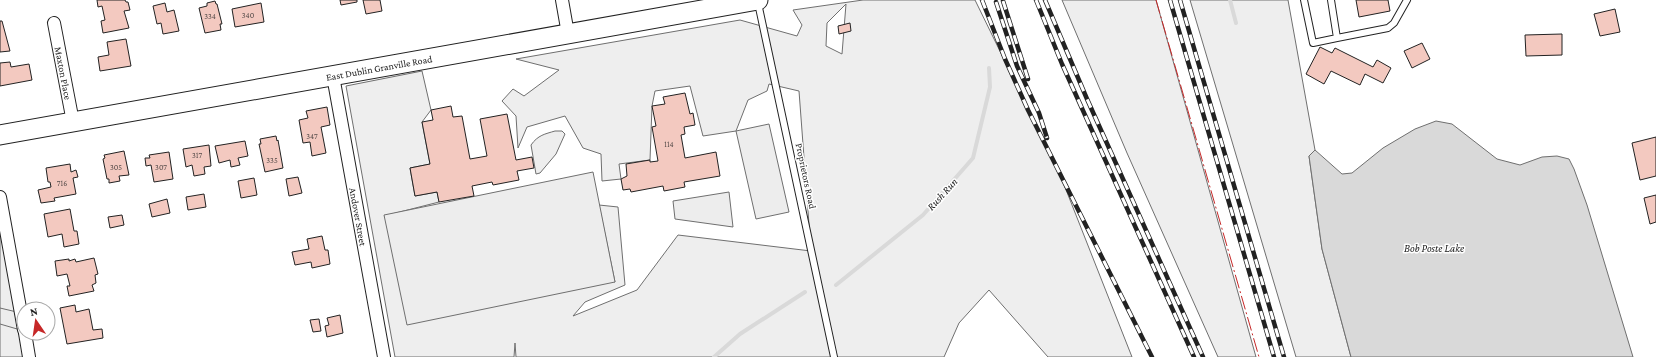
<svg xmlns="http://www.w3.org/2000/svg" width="1656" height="357" font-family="'Crimson Pro',serif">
  <rect width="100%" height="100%" fill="#fff"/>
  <path fill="#eee" stroke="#6f6f6f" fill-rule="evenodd" d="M863 0H975L1059 172 1132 357H1048L989 290 959 323 944 357H516L515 343 514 357H395L346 86 422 71 431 110 422 122 430 164 410 168 415 196 437 192 439 202 384 216 615 282 599 205 618 207 625 285 585 302 573 316 637 290 678 235 811 251 799 91 769 84 767 91 748 100 736 131 703 136 690 86 655 91 652 106 650 160 619 164 621 179 602 181 601 154 583 148 565 116 527 127 518 148 516 116 502 101 513 89 524 96 559 70 516 59 740 20 797 36 802 25 793 10ZM846 4 842 54 826 46 827 23Z
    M1062 0H1156L1256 357H1218L1127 153Z
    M1190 0H1288L1315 150 1309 156 1322 249 1351 357H1296Z
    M555 131H562L565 134 556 154 540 173 536 174 531 145C538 135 545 134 555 131Z
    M0 193 29 357H0Z"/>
  <path fill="#ededed" stroke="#6f6f6f" d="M769 124 789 212 756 219 736 131Z
    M593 172 615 282 407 325 384 215Z
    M729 192 733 227 675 219 673 201Z
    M0 308 21 313 24 331 0 324Z"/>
  <path fill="#d9d9d9" stroke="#6f6f6f" d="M1436 121 1452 124 1497 159 1520 165 1542 157 1557 156 1569 159 1574 169 1587 205 1633 357H1351L1322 249 1309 156 1315 150 1342 174 1352 173 1383 148 1415 129Z"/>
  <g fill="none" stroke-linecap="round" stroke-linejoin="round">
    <path stroke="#d9d9d9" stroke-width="4" d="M1230 0 1236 23
      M836 285 923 215 973 158 990 87 989 68
      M714 357 740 334 805 292"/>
  </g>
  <path fill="#f3c9c0" stroke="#222" d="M97 0H125L126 2H128L130 10 124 11 129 28 103 33 101 21 105 20 102 6 98 7Z
    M340 0H357V2L341 5Z
    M363 0H380L382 11 366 14Z
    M1356 0H1388L1390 11 1359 17Z
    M215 1 216 4H217L222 24H220L221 30 205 33 199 8 207 6V3Z
    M165 3 167 12 174 10 179 31 163 34 161 23 157 24 153 6Z
    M261 3 264 22 235 27 232 9Z
    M1615 9 1620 32 1600 36 1594 14Z
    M0 21H2L10 51 0 52Z
    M850 23 851 31 839 34 838 26Z
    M1562 34V55L1526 56 1525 35Z
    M126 39 131 66 100 71 98 57 109 55 107 42Z
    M1422 43 1430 59 1412 68 1404 51Z
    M1320 47 1332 53 1335 48 1373 67 1377 60 1391 68 1383 83 1365 74 1360 85 1331 71 1324 84 1306 74Z
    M10 62 11 67 29 64 32 80 0 86V63Z
    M685 93 690 114 693 113 695 125 684 127 685 134 681 135 685 158 716 152 720 176 684 182 685 187 664 191 663 186 631 192 630 189 623 190 621 179 627 176 626 164 650 160V162L658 161 652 127 656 126 652 106 665 104 663 97Z
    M451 106 453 117 462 116 470 159 487 156 480 119 507 114 516 160 532 157 534 168 517 171 519 180 493 185 492 182 472 186 474 196 439 202 437 192 415 196 410 168 430 164 422 122 433 120 431 110Z
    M327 107 330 125 321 127 326 153 312 156 310 142 303 143 299 120 308 118 306 111Z
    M276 136 277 141 278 140 283 168 265 172 259 144H261L260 139Z
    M1656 137V176L1640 180 1632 143Z
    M245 141 248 156 238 158 240 165 231 167 230 160 219 163 215 146Z
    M209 145 211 166 204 167 205 174 194 176 192 165 186 167 183 149Z
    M124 151 129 175 119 176 120 181 109 183V179H107L103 159 105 158 104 155Z
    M169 152 173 179 154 182 151 165 146 166 145 158H150L149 155Z
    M70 164 71 172 76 170 78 177 73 178 76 194 54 198 55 201 41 203 38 190 51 187 50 182H48L46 168Z
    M298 177 302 193 289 196 286 179Z
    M254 178 257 195 241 198 238 181Z
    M204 194 206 207 188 210 186 197Z
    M1656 195V222L1650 224 1644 198Z
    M167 199 170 213 152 217 149 204Z
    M70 209 74 231H77L79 244 64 247 62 234 48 237 44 214Z
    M122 215 124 225 110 228 108 217Z
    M322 236 325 250H328L330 264 312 268 311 262 295 265 292 252 309 249 307 239Z
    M94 258 98 274 95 275 96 283 92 285 94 291 69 296 67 286H70L67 274 57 276 55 261 69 259V261L75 259 76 262Z
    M75 305 76 312 89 309 93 330 102 329 103 338 67 344 60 308Z
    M340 315 343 333 327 337 325 326 329 325 327 318Z
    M319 319 321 331 313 332 310 320Z"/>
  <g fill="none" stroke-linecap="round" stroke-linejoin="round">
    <g stroke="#222" stroke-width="8">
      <path id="service" d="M1304 0 1313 43 1337 38 1331 0
        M758 3 834 357
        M1337 38 1388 28 1394 23 1407 0"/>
    </g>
    <g stroke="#222" stroke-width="14">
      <g id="minor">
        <path d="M562 0 568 34"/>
        <path id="s1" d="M54 23 73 122"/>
        <path id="s2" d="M333 76 384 357"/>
        <path d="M0 197 24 330"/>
        <path d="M25 333 29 357"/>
      </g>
    </g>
    <g stroke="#222" stroke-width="21">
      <g id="primary">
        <path id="s3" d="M0 135 758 0"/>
      </g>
    </g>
    <use href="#service" stroke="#fff" stroke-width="6"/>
    <use href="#minor" stroke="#fff" stroke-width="12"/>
    <use href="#primary" stroke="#fff" stroke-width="19"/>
    <g stroke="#222" stroke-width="4.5">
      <path id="rail" d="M982 0 1005 59 1028 110 1152 357
        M1036 0 1062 64 1194 357
        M1045 0 1087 99 1203 357
        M1170 0 1274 357
        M1180 0 1284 357
        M1003 1 1028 79
        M996 2 1017 66 1039 113 1047 138"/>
    </g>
    <use href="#rail" stroke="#fff" stroke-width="3" stroke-dasharray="9" stroke-linecap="butt"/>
    <path stroke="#c62828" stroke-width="1" stroke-dasharray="14 3 2 3" stroke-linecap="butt" d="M1156 0 1259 357"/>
  </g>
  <g text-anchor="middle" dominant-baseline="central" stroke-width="3" stroke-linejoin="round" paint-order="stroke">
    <g font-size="8" fill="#564c4a">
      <text x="248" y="15">340</text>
      <text x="210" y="16">334</text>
      <text x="312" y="136">347</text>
      <text x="669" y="144">114</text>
      <text x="197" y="155">317</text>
      <text x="272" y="160">335</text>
      <text x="116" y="167">305</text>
      <text x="161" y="167">307</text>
      <text x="62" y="183">716</text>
    </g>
    <g font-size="10" fill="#222" stroke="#fff">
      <text stroke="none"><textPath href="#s3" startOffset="385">East Dublin Granville Road</textPath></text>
      <text stroke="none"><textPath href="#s1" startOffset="51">Maxton Place</textPath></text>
      <text transform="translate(806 176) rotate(78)">Proprietors Road</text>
      <text stroke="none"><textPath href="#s2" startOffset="143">Andover Street</textPath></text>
    </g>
    <g font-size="11" font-style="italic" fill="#222" stroke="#fff">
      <text transform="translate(942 194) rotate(-48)">Rush Run</text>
      <text x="1434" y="248">Bob Poste Lake</text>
    </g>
  </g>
  <g transform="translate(36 321) rotate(347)"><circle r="19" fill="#ffffff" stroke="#a7a7a7"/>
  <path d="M0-3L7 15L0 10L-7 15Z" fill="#c62828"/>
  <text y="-6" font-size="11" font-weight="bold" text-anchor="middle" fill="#222222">N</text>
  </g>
</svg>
